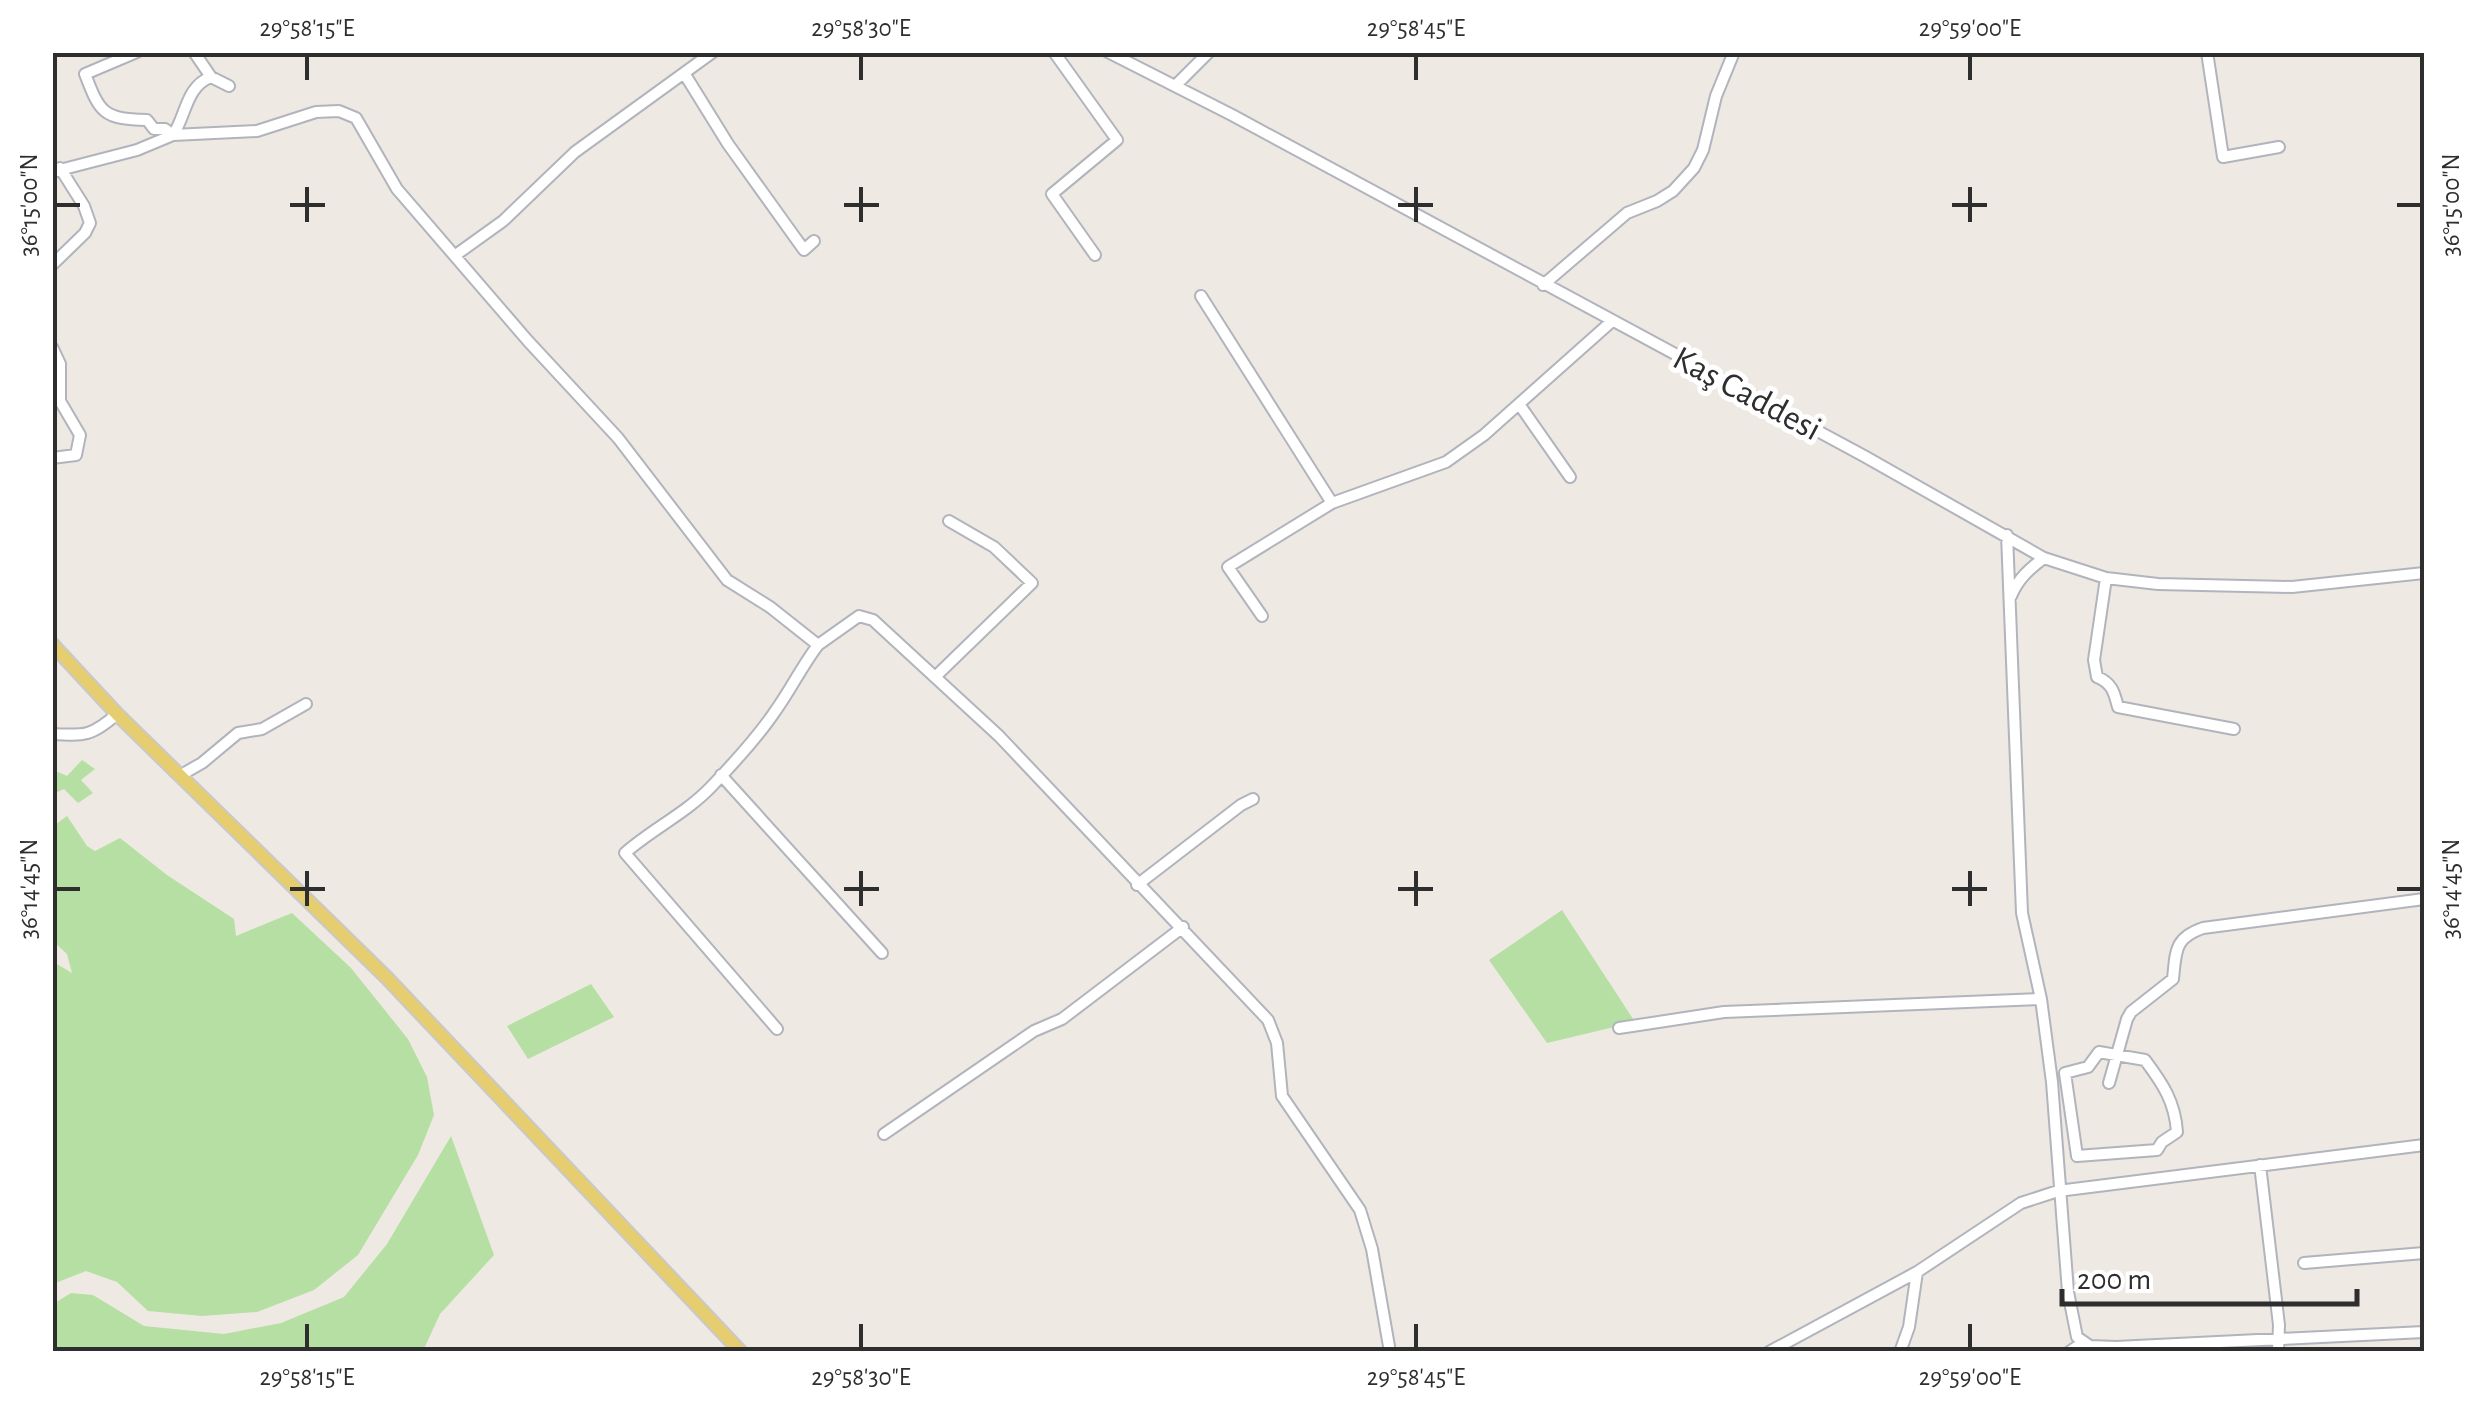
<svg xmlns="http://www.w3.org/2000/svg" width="2477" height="1404" font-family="'Alegreya Sans',sans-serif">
  <rect width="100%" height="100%" fill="#eee9e2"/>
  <path fill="#b6dfa4" d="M82 760 95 769 81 780 93 793 78 803 64 789 53 794V775L58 772 67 776Z
    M67 816 87 846 95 851 120 838 167 875 234 919 236 936 292 913 351 968 408 1039 427 1077 434 1115 418 1155 358 1255 314 1290 257 1312 202 1316 148 1311 117 1282 86 1271 53 1284V965L55 963 72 973 67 954 53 941 52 827Z
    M1562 910 1635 1022 1547 1043 1489 960Z
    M591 984 614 1017 528 1059 507 1026Z
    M451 1136 494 1255 440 1314 423 1351H53V1304L71 1293 93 1295 144 1326 224 1334 281 1323 344 1297 387 1244Z"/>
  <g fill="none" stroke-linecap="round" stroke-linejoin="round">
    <g stroke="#b2b4bd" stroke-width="14">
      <path id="minor" d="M137 52 85 74C100 113 103 119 147 120L154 129H165L173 135C186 116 186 86 211 77L229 86
        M194 52 211 77
        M1054 52 1117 140 1052 194 1095 255
        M1108 52 1232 115 1864 456 2044 558 2106 578 2158 584 2292 587 2424 573
        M2207 52 2223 157 2279 147
        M684 73 728 144 804 250 814 241
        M1175 86 1209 52
        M52 172 137 150 173 135 257 131 316 112 339 111 356 118 397 189 528 341 618 438 727 580 770 607 818 645 859 616 873 620 999 736 1268 1020 1277 1043 1282 1096 1360 1210 1372 1249 1390 1352
        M457 254 503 221 575 152 713 52
        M52 265 85 233 90 223 84 206 60 168
        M1543 285 1627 213 1657 201 1673 191 1694 168 1703 150 1716 96 1734 52
        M1201 296 1332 503
        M52 347 60 364V401L80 435 76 455 52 458
        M1519 404 1570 477
        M2007 535 2022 913 2041 999 2052 1082 2068 1292 2077 1337 2090 1346 2116 1347 2424 1332
        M2106 578 2094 660 2097 677C2112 683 2114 692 2118 707L2234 729
        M2011 596C2018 579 2029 569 2044 558
        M1262 616 1228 567 1332 503 1446 462 1484 435 1611 322
        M935 677 1032 583 994 547 949 521
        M52 734C85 736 92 736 117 714
        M181 775 202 763 238 733 262 729 306 704
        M721 775 882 953
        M1137 885 1241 805 1253 799
        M1619 1028 1724 1012 2041 999
        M777 1029 625 853C652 829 685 814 711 787 733 764 758 737 776 710 791 689 802 666 818 645
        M2099 1052 2145 1060C2163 1084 2175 1102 2177 1132L2162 1142 2157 1150 2077 1156 2065 1073 2088 1067Z
        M2109 1083 2127 1019 2131 1012 2173 979C2176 951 2174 938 2203 928L2424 899
        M884 1134 1034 1031 1062 1019 1183 927
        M2260 1165 2279 1325 2278 1352
        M2304 1263 2424 1253
        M1769 1352 1917 1272 2021 1203 2058 1191 2424 1145
        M1900 1352 1909 1327 1917 1272
        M2069 1352 2084 1342"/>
    </g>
    <g stroke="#c9c9c9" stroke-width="16">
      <path id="major" d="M52 644 117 714 387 978 741 1352"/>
    </g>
    <use href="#minor" stroke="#fff" stroke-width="10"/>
    <use href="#major" stroke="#e6cd6f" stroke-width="12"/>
  </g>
  <path fill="none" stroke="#2e2e2e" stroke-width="4" d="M307 55V80M861 55V80M1416 55V80M1970 55V80M307 187V222M861 187V222M1416 187V222M1970 187V222M55 205H80M290 205H325M844 205H879M1398 205H1433M1952 205H1987M2397 205H2422M307 871V906M861 871V906M1416 871V906M1970 871V906M55 889H80M290 889H325M844 889H879M1398 889H1433M1952 889H1987M2397 889H2422M307 1324V1349M861 1324V1349M1416 1324V1349M1970 1324V1349"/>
  <g text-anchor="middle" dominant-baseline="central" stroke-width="10" stroke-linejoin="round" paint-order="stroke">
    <g font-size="35" fill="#2e2e2e" stroke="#fff">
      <text transform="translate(1747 394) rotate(28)">Kaş Caddesi</text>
    </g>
  </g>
  <rect width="2477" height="1404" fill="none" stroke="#ffffff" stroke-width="110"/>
  <path d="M2062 1289v15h295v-15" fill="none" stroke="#2e2e2e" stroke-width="5"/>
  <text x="2077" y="1289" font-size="30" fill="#2e2e2e" stroke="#ffffff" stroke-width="8" paint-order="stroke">200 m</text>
  <rect x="55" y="55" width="2367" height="1294" fill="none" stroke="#2e2e2e" stroke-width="4"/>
  <g font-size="25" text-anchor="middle" fill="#2e2e2e">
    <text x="307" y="36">29°58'15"E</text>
    <text x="861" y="36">29°58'30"E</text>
    <text x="1416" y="36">29°58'45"E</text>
    <text x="1970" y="36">29°59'00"E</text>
    <text transform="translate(28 205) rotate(-90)" y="9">36°15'00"N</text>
    <text transform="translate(2450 205) rotate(-90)" y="9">36°15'00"N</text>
    <text transform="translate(28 889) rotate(-90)" y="9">36°14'45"N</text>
    <text transform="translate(2450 889) rotate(-90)" y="9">36°14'45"N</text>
    <text x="307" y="1385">29°58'15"E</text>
    <text x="861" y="1385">29°58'30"E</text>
    <text x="1416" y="1385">29°58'45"E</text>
    <text x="1970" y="1385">29°59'00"E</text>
  </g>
</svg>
